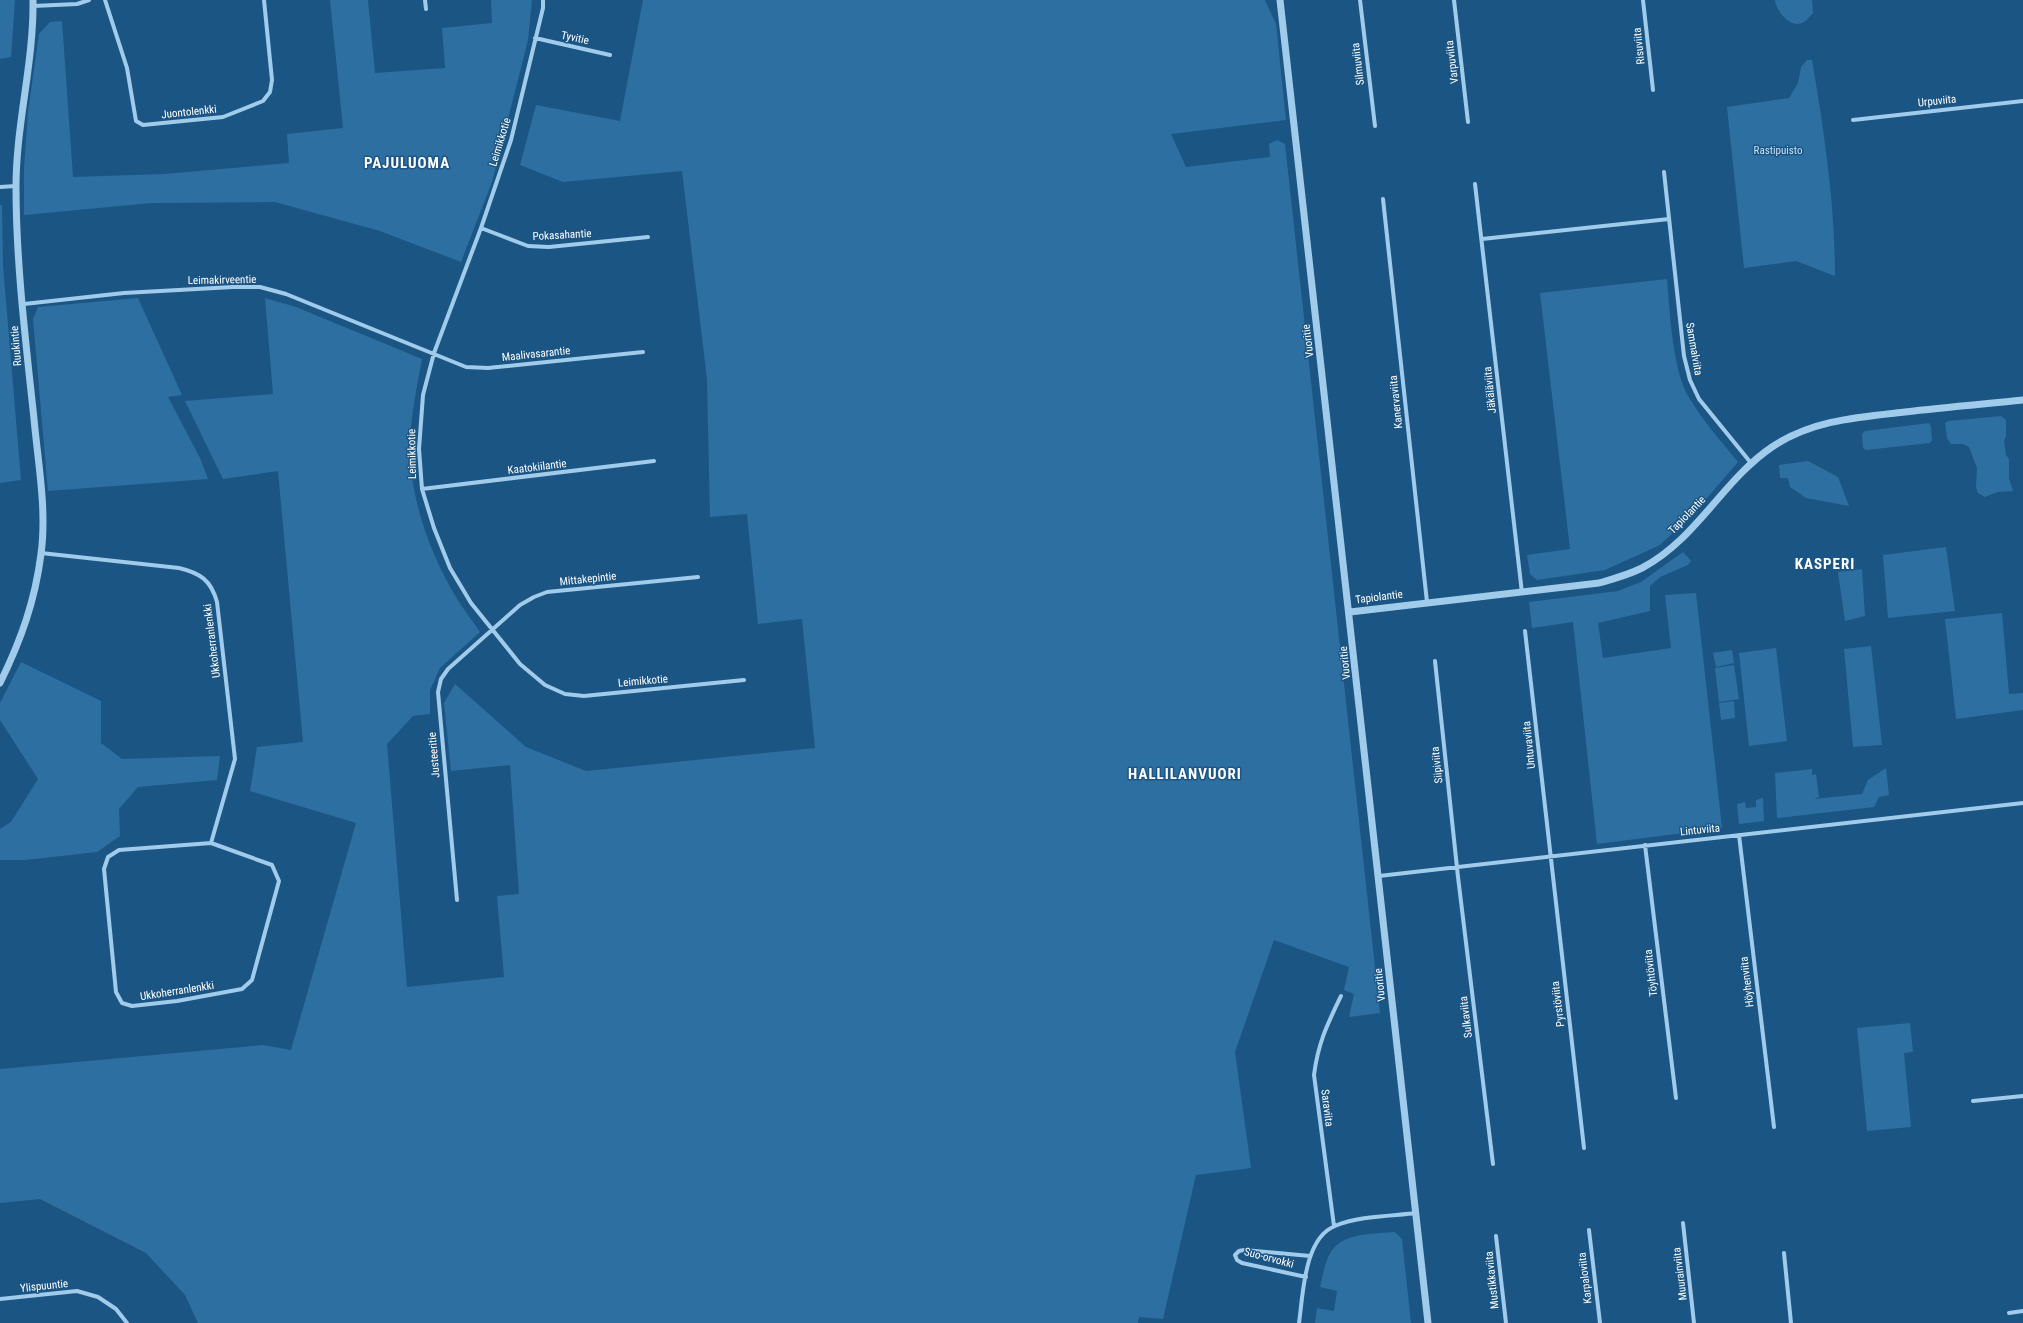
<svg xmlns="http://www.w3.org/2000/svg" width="2023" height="1323" font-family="'Roboto Condensed',sans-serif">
  <rect width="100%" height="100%" fill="#1b5584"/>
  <path fill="#2e6fa2" d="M0 0H15L11 57 0 59Z
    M330 0H368L375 73 445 68 442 28 492 23 491 0H532L528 40 492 182 461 262 380 231 275 202 152 203 24 215V168L28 112 39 34 50 22 62 21 73 177 164 174 289 163 287 134 343 128Z
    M643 0H1265L1276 24 1286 120 1171 134 1186 167 1270 157 1269 144 1277 140 1285 144 1380 1013 1349 1017 1354 994 1344 990 1349 967 1274 940 1235 1052 1251 1168 1196 1175 1163 1319 1139 1317 1138 1323H198L185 1295 146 1253 40 1199 0 1203V1069L263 1045 291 1050 356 823 250 791 257 747 303 742 278 471 223 479 185 401 273 394 265 298 296 307 422 359C417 386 411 415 410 443 409 496 429 552 456 597 463 609 472 620 480 632L440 668 430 690V714L413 716 387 744 407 987 504 977 497 896 519 894 510 765 451 771 444 703 455 684 526 747 586 771 815 748 802 619 758 624 747 514 710 517 707 379 682 171 563 182 520 165 536 105 620 121Z
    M1775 0H1812L1813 13C1810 16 1807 20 1804 22 1791 30 1776 11 1775 0Z
    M1807 60H1812C1824 131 1835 204 1835 276L1796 261 1744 268 1727 107 1789 98 1798 83 1801 67Z
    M0 205H2L3 266 21 480 0 483Z
    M1667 279C1670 312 1672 367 1688 396 1702 420 1721 441 1738 462L1695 512 1660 545 1605 570 1537 580 1530 574 1527 555 1570 549 1540 293Z
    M138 298 182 395 168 397 200 458 208 479 48 491 33 319 38 307Z
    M2001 416 2006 420V436L2004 441 2006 455 2009 459V478L2013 491 1998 492 1985 497 1978 493 1976 487 1977 468 1969 447 1963 444H1951L1947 438 1945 423 1948 421Z
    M1929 423 1931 427 1932 440 1930 443 1866 450 1863 448 1862 434 1865 431Z
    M1808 461 1838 477 1849 506 1806 498 1790 487 1788 478H1780L1779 465Z
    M1946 547 1955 611 1888 618 1883 555Z
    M1683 552 1691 561 1688 565 1660 577 1650 586V611L1598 623 1603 658 1671 648 1665 595 1696 593 1722 828 1597 844 1573 622 1532 628 1529 602 1618 591 1641 582Z
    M1862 569 1865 616 1845 621 1838 572Z
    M2002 613 2009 694 2023 693V710L1956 719 1945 619Z
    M1871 646 1882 745 1853 747 1844 649Z
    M1776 648 1787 741 1749 746 1739 653Z
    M1732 650 1734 663 1716 667 1713 653Z
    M21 662 101 701V743L122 759 220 756 217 780 138 787 119 809 120 836 97 852 25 860H0V829L11 822 38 779 0 720V703Z
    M1734 665 1739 699 1719 702 1715 668Z
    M1734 701 1735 718 1721 720 1719 703Z
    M1886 768 1889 795 1879 797 1874 807 1777 818 1775 773 1812 769V775L1816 774 1819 797 1814 799 1862 794 1868 780Z
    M1763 798 1764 821 1739 824 1737 804 1745 802 1746 808 1756 807V800Z
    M1910 1023 1913 1052 1904 1053 1911 1127 1867 1131 1857 1028Z
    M1395 1232 1402 1239 1411 1323H1315L1317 1308 1334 1311 1337 1291 1320 1287C1323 1275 1325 1259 1333 1249 1347 1232 1376 1234 1395 1232Z"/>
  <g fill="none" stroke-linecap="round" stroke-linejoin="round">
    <path stroke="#a1cbeb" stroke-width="4" d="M105 0 127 68 136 121 143 125 223 117 263 101 270 92 272 80 264 0
      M425 0 426 9
      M543 0V8L511 140 481 228 434 353 423 395 419 449 422 489 434 528 450 568 471 603 520 664 545 685 565 694 584 696 744 680
      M1360 0 1375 126
      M1454 0 1468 122
      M1643 0 1653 90
      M33 6 77 4 89 0
      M535 38 610 55
      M1853 120 2023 101
      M1664 172 1684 356 1690 380 1699 399 1751 463
      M1475 184 1522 593
      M0 187 16 186
      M1383 199 1427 602
      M481 228 528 246 549 247 648 237
      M1482 239 1669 219
      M24 304 124 293 233 287H260L286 294 466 367 488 368 643 352
      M422 489 654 461
      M41 553 179 568C200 573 211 580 217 602L235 759 211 843 272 865 279 881 252 980 242 989 177 1001 132 1006 122 1003 116 992 104 869 108 857 119 850 211 843
      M1525 631 1584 1148
      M1435 661 1458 877 1493 1164
      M1739 835 1774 1127
      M1645 845 1676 1098
      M1379 876 2023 803
      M457 900 438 692 441 679 448 669 520 605 534 597 547 592 698 577
      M1973 1101 2023 1096
      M1683 1223 1694 1323
      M1334 1226 1314 1075C1318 1043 1327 1025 1341 996
      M1589 1230 1600 1323
      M1496 1236 1506 1323
      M1784 1253 1791 1323
      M1306 1277 1242 1263 1237 1260 1235 1255 1239 1251 1244 1250 1310 1256
      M0 1299 77 1291 98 1297 116 1309 127 1323
      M2009 1313 2023 1311
      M1299 1323C1303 1295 1304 1238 1335 1226 1358 1216 1392 1216 1417 1213"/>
    <path stroke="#a1cbeb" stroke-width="7" d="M1280 0 1428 1323
      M1350 612 1599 583C1613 579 1628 575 1642 568 1696 540 1723 480 1772 447 1812 420 1859 417 1905 412 1945 407 1984 404 2023 400
      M0 683C21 640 35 601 41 554 47 510 38 463 34 419 26 344 16 263 16 187 16 124 34 62 33 0"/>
  </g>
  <g text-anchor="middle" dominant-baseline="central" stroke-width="3" stroke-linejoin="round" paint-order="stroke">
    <g font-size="11" fill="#fff" stroke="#1b5584">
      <text transform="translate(575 38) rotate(12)">Tyvitie</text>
      <text transform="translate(1639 46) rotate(-96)">Risuviita</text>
      <text transform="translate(1452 62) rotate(-97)">Varpuviita</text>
      <text transform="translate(1358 64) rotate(-97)">Silmuviita</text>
      <text transform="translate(1937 101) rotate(-6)">Urpuviita</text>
      <text transform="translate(189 112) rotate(-6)">Juontolenkki</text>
      <text transform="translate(500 142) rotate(-73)">Leimikkotie</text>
      <text transform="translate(562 235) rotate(-3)">Pokasahantie</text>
      <text transform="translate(222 280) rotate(-1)">Leimakirveentie</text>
      <text transform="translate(1308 341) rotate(-97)">Vuoritie</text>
      <text transform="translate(16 346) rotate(-95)">Ruukintie</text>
      <text transform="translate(1694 349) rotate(80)">Sammalviita</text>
      <text transform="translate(536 354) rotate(-6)">Maalivasarantie</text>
      <text transform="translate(1490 390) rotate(-96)">Jäkäläviita</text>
      <text transform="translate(1396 402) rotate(-96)">Kanervaviita</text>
      <text transform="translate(412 454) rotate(-91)">Leimikkotie</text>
      <text transform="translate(537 467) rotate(-7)">Kaatokiilantie</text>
      <text transform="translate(1687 515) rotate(-46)">Tapiolantie</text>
      <text transform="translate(588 579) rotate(-6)">Mittakepintie</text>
      <text transform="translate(1379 597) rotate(-7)">Tapiolantie</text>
      <text transform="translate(212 641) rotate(-97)">Ukkoherranlenkki</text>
      <text transform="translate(1345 663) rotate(-96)">Vuoritie</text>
      <text transform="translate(643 681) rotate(-5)">Leimikkotie</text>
      <text transform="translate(1529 745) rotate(-96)">Untuvaviita</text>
      <text transform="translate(434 755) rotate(-95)">Justeeritie</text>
      <text transform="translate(1437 765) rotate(-96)">Siipiviita</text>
      <text transform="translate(1700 830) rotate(-6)">Lintuviita</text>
      <text transform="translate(1651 973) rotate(-97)">Töyhtöviita</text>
      <text transform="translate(1747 982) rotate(-97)">Höyhenviita</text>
      <text transform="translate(1380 985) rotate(-96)">Vuoritie</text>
      <text transform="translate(177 991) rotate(-9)">Ukkoherranlenkki</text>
      <text transform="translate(1558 1004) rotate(-97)">Pyrstöviita</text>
      <text transform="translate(1466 1017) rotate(-97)">Sulkaviita</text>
      <text transform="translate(1327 1108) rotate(83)">Saraviita</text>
      <text transform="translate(1269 1258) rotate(15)">Suo-orvokki</text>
      <text transform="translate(1680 1274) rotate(-97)">Muurainviita</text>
      <text transform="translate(1585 1278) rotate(-97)">Karpaloviita</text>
      <text transform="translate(1492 1280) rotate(-96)">Mustikkaviita</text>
      <text transform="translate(44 1286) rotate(-6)">Ylispuuntie</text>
    </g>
    <g font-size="11" fill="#c5e2f8" stroke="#1b5584">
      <text x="1778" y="150">Rastipuisto</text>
    </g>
    <g font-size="15" font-weight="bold" letter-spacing="1" fill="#fff" stroke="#1b5584">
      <text x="407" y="163">PAJULUOMA</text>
      <text x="1825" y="564">KASPERI</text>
      <text x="1185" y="774">HALLILANVUORI</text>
    </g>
  </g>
</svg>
